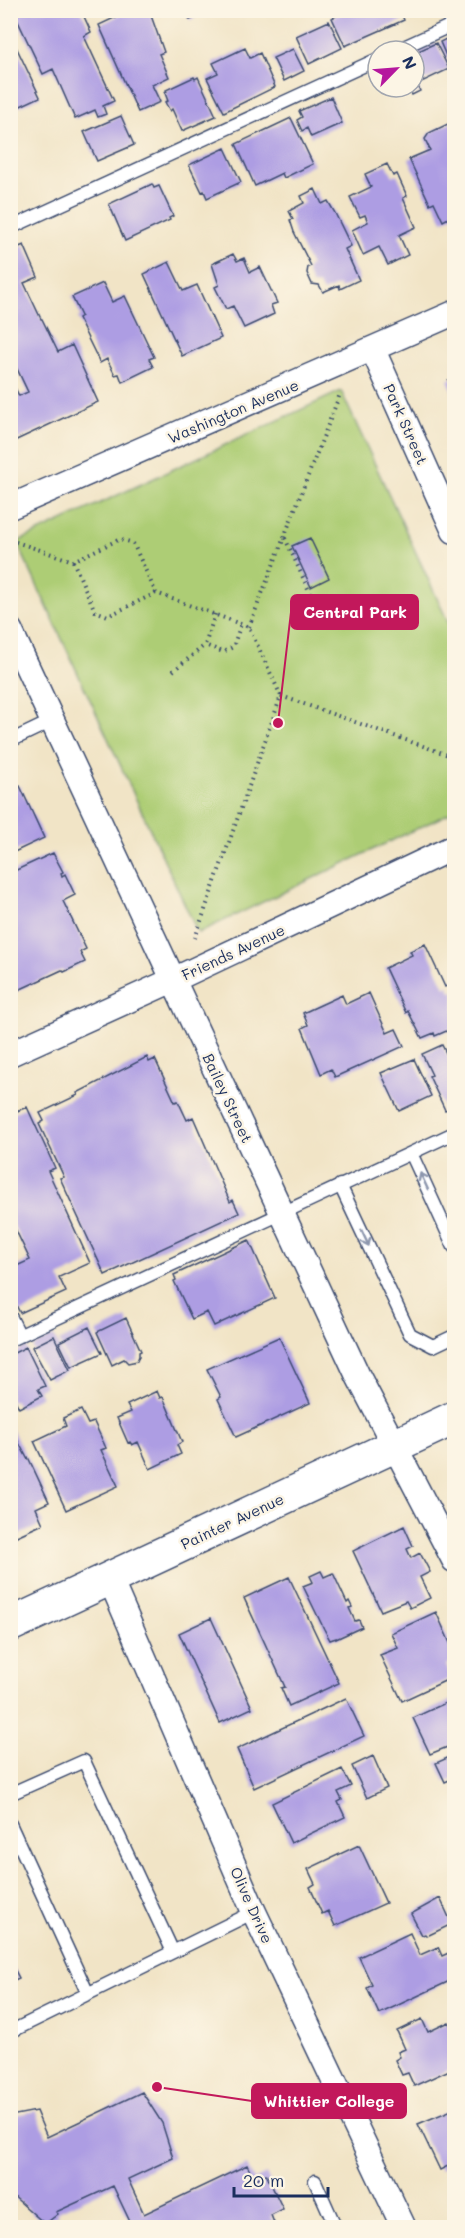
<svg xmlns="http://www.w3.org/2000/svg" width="465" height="2238" font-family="Mali,sans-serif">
  <rect width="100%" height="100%" fill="#fcf5e5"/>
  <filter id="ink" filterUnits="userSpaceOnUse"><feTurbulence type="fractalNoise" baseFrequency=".0167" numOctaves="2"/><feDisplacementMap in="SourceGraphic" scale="12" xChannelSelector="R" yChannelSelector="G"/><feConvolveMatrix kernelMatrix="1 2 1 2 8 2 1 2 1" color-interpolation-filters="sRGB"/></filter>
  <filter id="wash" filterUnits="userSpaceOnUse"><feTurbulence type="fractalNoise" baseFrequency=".008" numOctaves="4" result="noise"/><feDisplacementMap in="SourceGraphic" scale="24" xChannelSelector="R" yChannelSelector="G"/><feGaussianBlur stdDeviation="1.35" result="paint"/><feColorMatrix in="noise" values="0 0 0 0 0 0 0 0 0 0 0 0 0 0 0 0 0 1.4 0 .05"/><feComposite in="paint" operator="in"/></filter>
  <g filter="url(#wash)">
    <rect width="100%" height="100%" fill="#f1e4c6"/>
    <path fill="#adcd74" stroke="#647e69" stroke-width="1.5" d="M341 391 454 635V811L198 933 17 542Z"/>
    <g id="blocks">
      <path fill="#ad9de3" d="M10 10 18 23 10 27Z
        M25 10H81L91 32 84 36 114 101 103 106 106 114 98 117 95 110 75 119 53 69 43 74 15 15Z
        M131 10H149L164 52 159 54 169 77 152 85 160 102 138 112 99 25Z
        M185 10H211L190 20Z
        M347 10H400L404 20 345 46 332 18Z
        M329 21 342 48 309 64 296 36Z
        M10 34 40 97 12 110 14 116 10 118Z
        M454 35V74L440 42Z
        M436 43 449 69 417 84 420 91 412 95 409 88 401 92 399 87H414V53Z
        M245 48 250 58 260 53 275 87 224 112 207 78 218 73 213 63Z
        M293 49 304 71 284 81 273 58Z
        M194 77 195 79 198 77 216 116 182 131 172 109 170 111 165 102 168 101 165 93 167 92 166 90Z
        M331 97 342 123 311 137 307 128 302 131 297 120 302 117 299 111Z
        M121 116 134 145 97 161 84 132Z
        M291 118 313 164 284 178 282 173 255 186 236 144Z
        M452 122 454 127V215L443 221 434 202 430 204 409 159 430 150 425 139 429 133Z
        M225 148 241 182 207 198 204 191 202 192 189 165Z
        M387 164 393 176 397 174 407 196 403 198 416 227 399 235 408 255 388 265 379 247 363 255 352 230 368 222 365 215 360 217 350 197 371 187 365 174Z
        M152 184 154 188 159 186 173 216 169 218 170 220 125 241 109 204Z
        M315 189 322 204 328 201 335 213 351 246 345 249 359 280 340 289 339 285 323 292 319 285 312 284 307 273 308 267 311 266 294 232 290 220 293 219 289 211 304 203 301 196Z
        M16 239 19 247 24 245 38 277 24 283 41 319H42L58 352 72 345 98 402 10 443V377L19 396 28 392 10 354V242Z
        M233 254 237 261 244 258 250 272 260 267 277 303 271 305 274 314 244 328 233 306 226 309 215 287 219 285 212 264Z
        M169 262 183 291 197 285 221 338 182 356 144 274Z
        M103 283 112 302 125 296 154 357 149 359 153 367 122 382 119 374 115 375 107 359 100 363 78 318 81 316 72 297Z
        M454 377V394L448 380Z
        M310 538 329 578 311 587 292 546Z
        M20 786 44 838 10 854V790Z
        M53 853 63 872 61 873 62 876 65 874 75 895 63 901 86 949 80 952 85 962 64 972 62 970 10 994V873Z
        M425 944 445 987 448 985 451 992 454 991V1031L452 1032 451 1029 435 1036 434 1033 422 1038 408 1011 406 1013 385 968 412 955 410 951Z
        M369 993 387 1033 396 1029 404 1046 335 1077 331 1069 321 1074 302 1028 308 1025 303 1013 342 995 346 1004Z
        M442 1045 452 1065 454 1064V1106L445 1110 429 1076 432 1075 422 1054Z
        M147 1057 149 1062 155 1059 175 1102 178 1101 187 1120 193 1117 230 1202 233 1200 239 1213 105 1275 60 1178 64 1177 39 1124 44 1121 40 1113 78 1095 77 1093Z
        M414 1059 431 1096 399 1111 381 1073Z
        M27 1107 55 1168 48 1171 90 1263 59 1277 66 1292 20 1313 10 1293V1269L30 1260 10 1218V1114Z
        M249 1240 275 1298 214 1326 207 1312 192 1319 174 1281 176 1280 174 1275Z
        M126 1318 141 1351 139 1352V1356L137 1361 128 1363 124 1359 112 1365 97 1332Z
        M89 1327 102 1353 71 1367 59 1342Z
        M54 1336 70 1370 50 1380 32 1347Z
        M279 1337 310 1403 236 1437 218 1399 221 1397 207 1369Z
        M26 1347 45 1386 38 1389 42 1396 19 1408 15 1400 10 1402V1355Z
        M157 1391 160 1398 163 1397 182 1442 177 1445 181 1454 150 1469 138 1442 132 1445 130 1442 128 1443 117 1418 131 1412 127 1405Z
        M81 1410 88 1424 94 1422 106 1448 101 1450 118 1486 66 1510 34 1441 66 1426 63 1418Z
        M10 1426 27 1458 28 1457 49 1502 36 1508 43 1524 10 1539Z
        M404 1526 413 1546 407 1549 411 1558 420 1553 430 1572 420 1577 430 1598 410 1608 406 1601 381 1611 353 1551Z
        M321 1571 324 1577 333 1573 347 1603 349 1601 352 1607 349 1608 355 1621 359 1620 362 1627 336 1639V1638L330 1640 324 1629 303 1586 313 1582 310 1576Z
        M289 1577 339 1683 289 1706 281 1688 285 1687 244 1598Z
        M436 1612 454 1652V1661L446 1665 451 1678 402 1701 380 1655 398 1648 391 1633Z
        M211 1618 252 1708 220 1723 179 1633Z
        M346 1698 364 1736 254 1788 237 1749Z
        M454 1699V1746L451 1748 450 1746 430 1754 413 1718Z
        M454 1755V1778L445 1782 436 1763Z
        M373 1756 387 1788 367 1798 352 1766Z
        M342 1769 351 1786 338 1792 342 1800 338 1802 345 1817 291 1843 272 1803Z
        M359 1845 386 1903 335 1926 328 1911 322 1914 310 1887 315 1884 308 1869Z
        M440 1898 452 1924 427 1936 425 1934 422 1935 411 1914Z
        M410 1933 420 1955 438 1947 442 1956 453 1951 454 1979 379 2014 367 1988 372 1985 359 1957Z
        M10 1961 19 1978 10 1982Z
        M422 2019 428 2032 449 2022 454 2033V2068L414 2086 408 2073 402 2075 395 2060 400 2057 398 2052 405 2049 397 2031Z
        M142 2092 162 2123 173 2158 128 2179 144 2214 247 2165 254 2180 266 2174 283 2209 271 2215 276 2228H133L113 2186 56 2212 58 2214 45 2224 11 2194 10 2116 36 2111 47 2137Z
        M454 2109V2163L440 2170 418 2124Z"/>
    </g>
  </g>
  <g filter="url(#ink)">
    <use href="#blocks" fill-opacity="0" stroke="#3b4a6e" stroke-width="1.5"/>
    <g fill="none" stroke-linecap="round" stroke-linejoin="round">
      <g stroke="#3b4a6e" stroke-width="15">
        <path id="service" d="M395 51 454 24
          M10 228 378 59
          M10 741 52 721
          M411 1153 454 1247
          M340 1185 410 1334 433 1346 454 1336
          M10 1316 20 1336
          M10 1340 454 1133
          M10 1794 84 1761 173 1952
          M10 1824 88 1994
          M10 2032 254 1912
          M315 2181 336 2228"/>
      </g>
      <g stroke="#3b4a6e" stroke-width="27">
        <path id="minor" d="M373 350 454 531
          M10 507 454 313
          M10 630 358 1376 454 1560
          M10 1054 173 980 454 847
          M110 1579 254 1912 404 2228"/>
      </g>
      <g stroke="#3b4a6e" stroke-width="36">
        <path id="secondary" d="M10 1625 454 1418"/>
      </g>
      <path stroke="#3b4a6e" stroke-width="4" stroke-dasharray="1.5 4.5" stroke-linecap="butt" d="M285 538 310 593
        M10 540 73 561 120 539 133 543 156 593 249 627 281 696 195 938
        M73 561 95 611 108 616 156 593
        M215 614 205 645 223 652 233 647 241 624
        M249 627 340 394
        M173 671 205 645
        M281 696 454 757"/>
      <use href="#service" stroke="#fff" stroke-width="12"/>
      <use href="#minor" stroke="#fff" stroke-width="24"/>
      <use href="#secondary" stroke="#fff" stroke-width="33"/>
    </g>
    <defs><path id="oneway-shaft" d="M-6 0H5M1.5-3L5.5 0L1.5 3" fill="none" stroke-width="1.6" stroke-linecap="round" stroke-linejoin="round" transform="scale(1.5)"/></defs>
    <g stroke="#8d97ae">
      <use href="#oneway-shaft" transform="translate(424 1181) rotate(-115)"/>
      <use href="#oneway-shaft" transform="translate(365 1238) rotate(65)"/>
    </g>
  </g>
  <g text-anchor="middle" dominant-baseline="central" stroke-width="5" stroke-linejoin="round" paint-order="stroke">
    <g font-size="15" fill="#1b2f5e" stroke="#fcf5e5">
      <text transform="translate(233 411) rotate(-23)">Washington Avenue</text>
      <text transform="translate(406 424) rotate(66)">Park Street</text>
      <text transform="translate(233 952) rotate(-25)">Friends Avenue</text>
      <text transform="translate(228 1098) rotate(65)">Bailey Street</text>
      <text transform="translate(232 1521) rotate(-25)">Painter Avenue</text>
      <text transform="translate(252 1905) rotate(66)">Olive Drive</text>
    </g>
  </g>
  <path fill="none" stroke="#c2185b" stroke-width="2" d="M278 723L291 612M157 2087L252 2101"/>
  <g fill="#c2185b" stroke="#fcf5e5" stroke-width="2">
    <circle cx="278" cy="723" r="6"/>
    <circle cx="157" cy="2087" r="6"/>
  </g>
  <g fill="#c2185b" stroke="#c2185b" stroke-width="2">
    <rect x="291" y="595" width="127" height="34" rx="6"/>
    <rect x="252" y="2084" width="154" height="34" rx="6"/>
  </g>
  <g font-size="16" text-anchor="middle" font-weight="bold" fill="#fff">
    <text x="355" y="618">Central Park</text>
    <text x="329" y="2107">Whittier College</text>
  </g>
  <rect width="465" height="2238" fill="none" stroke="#fcf5e5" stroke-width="36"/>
  <g transform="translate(396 69) rotate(65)"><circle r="28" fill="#fcf5e5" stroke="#a2a6af" stroke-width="1.5"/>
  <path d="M0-4.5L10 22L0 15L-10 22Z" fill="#b5179e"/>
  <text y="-9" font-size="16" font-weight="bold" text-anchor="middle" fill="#1b2f5e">N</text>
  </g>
  <path d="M234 2187v9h94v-9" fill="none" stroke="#1b2f5e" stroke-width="3"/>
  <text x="243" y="2187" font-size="18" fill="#1b2f5e" stroke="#fcf5e5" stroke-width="4.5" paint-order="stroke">20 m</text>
</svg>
